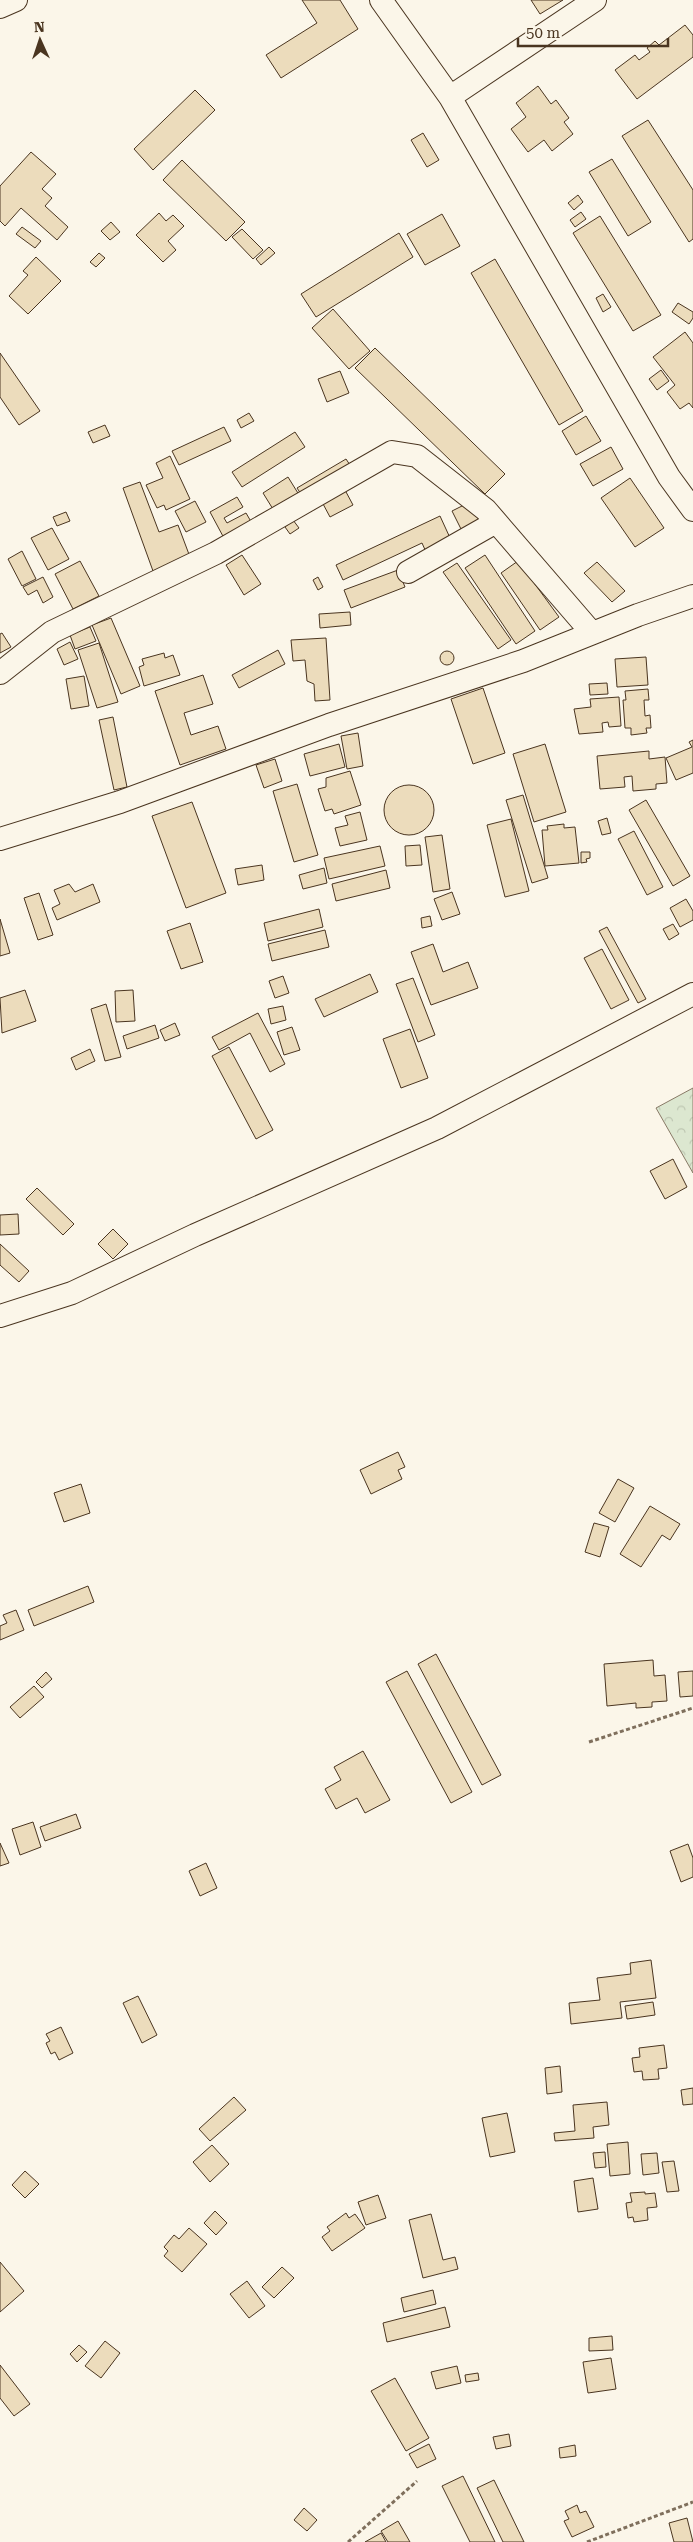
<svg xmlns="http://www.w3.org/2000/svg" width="693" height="2542" font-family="'Roboto Serif',serif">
  <defs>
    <pattern id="forest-crowns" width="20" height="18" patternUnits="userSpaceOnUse" patternTransform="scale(1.25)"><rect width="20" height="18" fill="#dce7d0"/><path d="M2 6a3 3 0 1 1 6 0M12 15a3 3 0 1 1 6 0" fill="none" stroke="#bec7b2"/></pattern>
  </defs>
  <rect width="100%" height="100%" fill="#fbf6e9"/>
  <path fill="url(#forest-crowns)" stroke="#887966" d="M693 1088V1173L656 1108Z"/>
  <path fill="#ecdcbc" stroke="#4a3520" d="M302 0H340L358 29 281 78 266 55 317 23Z
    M531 0H563L540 14Z
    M685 25 693 35V57L637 99 615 70 635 55 639 60 650 52 647 48 655 41 659 45Z
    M538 86 551 104 556 100 569 118 564 122 573 134 552 151 544 140 528 152 511 129 526 117 516 103Z
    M195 90 215 110 153 170 134 149Z
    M648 120 693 190V239L689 242 622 136Z
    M423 133 439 160 427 167 411 140Z
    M31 152 56 174 42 189 52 198 45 206 68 227 57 240 21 208 5 226 0 221V186Z
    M612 159 651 222 628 236 589 172Z
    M182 160 245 222 226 241 163 180Z
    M578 195 583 202 574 210 568 203Z
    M581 212 586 219 575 227 570 220Z
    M159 213 166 221 173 215 184 226 168 241 176 250 163 262 136 235Z
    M442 214 460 246 425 265 407 234Z
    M600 216 661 315 633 331 573 233Z
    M111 222 120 232 110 240 101 231Z
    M22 227 41 241 35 248 16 234Z
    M242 229 263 250 253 259 232 237Z
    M399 233 413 257 316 317 301 294Z
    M269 247 275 253 261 265 256 259Z
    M99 253 105 258 96 267 90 262Z
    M36 257 61 281 28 314 9 296 28 275 23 271Z
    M495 259 583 411 559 425 471 273Z
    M603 294 611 307 603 312 596 298Z
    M678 303 693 312V318L689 324 672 312Z
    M333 309 370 351 349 369 312 328Z
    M685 332 693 343V408L689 403 680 409 667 392 675 385 653 357Z
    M375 348 505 474 485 494 355 368Z
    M0 353 40 411 19 425 0 397Z
    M661 370 669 381 657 390 649 379Z
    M340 371 349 393 327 402 318 379Z
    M249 413 254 421 241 428 237 420Z
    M586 416 601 441 576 455 562 431Z
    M105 425 110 436 93 443 88 432Z
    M224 427 231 441 179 465 172 451Z
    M295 432 305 447 242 487 232 472Z
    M611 447 623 469 593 486 580 464Z
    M170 456 190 499 166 510 164 505 157 508 146 485 163 478 156 463Z
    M346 459 352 468 303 497 297 488Z
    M288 477 301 498 276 514 263 493Z
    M630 478 664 528 635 547 601 498Z
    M140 482 159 532 178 525 190 557 153 571 123 488Z
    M345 490 353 505 330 517 322 502Z
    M237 497 243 507 224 518 227 523 246 513 253 525 225 540 210 512Z
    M195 501 206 522 186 532 175 511Z
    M470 502 480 522 462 531 452 511Z
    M66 512 70 521 57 526 53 517Z
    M440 516 451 540 426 552 422 543 343 580 336 565Z
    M293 520 299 528 290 534 285 527Z
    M52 528 69 559 48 570 31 538Z
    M22 551 36 579 22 586 8 559Z
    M242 555 261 584 244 595 226 565Z
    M485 555 535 631 516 644 465 568Z
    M80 561 99 596 73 609 55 574Z
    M518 561 559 617 540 630 501 573Z
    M597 562 625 591 612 602 584 573Z
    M457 563 511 640 498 649 443 572Z
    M398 570 405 587 351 608 344 590Z
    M43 577 53 597 43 603 37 590 28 595 23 587Z
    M318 577 323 587 318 590 313 580Z
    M350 612 351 625 320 628 319 614Z
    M111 618 140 686 121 694 92 625Z
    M90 627 96 641 75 649 70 635Z
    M2 633 11 647 0 653V634Z
    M326 638 330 700 315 701 314 684 307 681 305 660 293 661 291 640Z
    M70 642 78 659 64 665 57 649Z
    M99 643 118 702 97 708 78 650Z
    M278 650 285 664 239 688 232 675Z
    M440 658a7 7 0 1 1 14 0a7 7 0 1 1-14 0Z
    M164 653 165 658 173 655 180 675 144 686 139 667 144 665 142 659Z
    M646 657 648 685 617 687 615 659Z
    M203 675 213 704 184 713 191 735 218 726 226 749 180 765 155 691Z
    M84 676 89 706 71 709 66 679Z
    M607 683 608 694 590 695 589 684Z
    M483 688 505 753 473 764 451 699Z
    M648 689 649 700H644L645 716 650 715 651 728H646L647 733 631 735V728H625L623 700H626L625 691Z
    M619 697 621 726 609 727 608 722 602 723 603 732 579 734 574 709 591 707 590 699Z
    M113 717 127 787 114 790 99 720Z
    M358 733 363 766 347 769 341 736Z
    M693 740V773L676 780 666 758 692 747 689 742Z
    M339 744 345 767 310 776 304 754Z
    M545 744 566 812 534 822 513 754Z
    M649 751V759L665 757 667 783 656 784V789L633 791 632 776 624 777 625 787 600 789 597 756Z
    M275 759 282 781 264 788 256 765Z
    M350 771 361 805 334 814 332 809 325 811 318 789 326 787V778Z
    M297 784 318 855 294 862 273 791Z
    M384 810a25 25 0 1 1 50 0a25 25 0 1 1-50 0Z
    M523 795 548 878 532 883 506 800Z
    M646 800 690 876 673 886 629 810Z
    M192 802 226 893 186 908 152 816Z
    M360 812 367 840 340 846 335 828 348 825 345 816Z
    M607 818 611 833 602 835 598 821Z
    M511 819 529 891 505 897 487 825Z
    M564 824V828L575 827 579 863 545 866 542 830H548L547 826Z
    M634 831 663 887 647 895 618 839Z
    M442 835 450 889 433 892 425 837Z
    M420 845 422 865 406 866 405 846Z
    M380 846 385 866 329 879 324 858Z
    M581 852H590V858L586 859 587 862 581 863Z
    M262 865 264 880 238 885 235 869Z
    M324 868 327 883 303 889 299 875Z
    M386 870 390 888 336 901 332 884Z
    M69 884 75 892 93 884 100 902 57 920 52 908 60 904 54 890Z
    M452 892 460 914 442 920 434 899Z
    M39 893 53 935 38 940 24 898Z
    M686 899 693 911V920L680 927 670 908Z
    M319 909 323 927 268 941 264 923Z
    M430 916 432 926 422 928 421 918Z
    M0 919 10 953 0 956Z
    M190 923 203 962 181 969 167 931Z
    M673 924 679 934 669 940 663 929Z
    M607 927 646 999 638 1003 599 931Z
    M325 930 329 947 272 961 268 944Z
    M433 944 443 972 468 962 478 988 431 1005 411 952Z
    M602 949 629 1000 611 1009 584 958Z
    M370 974 378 992 324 1017 315 999Z
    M283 976 289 993 275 998 269 981Z
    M413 978 435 1035 418 1042 396 984Z
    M25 990 36 1021 2 1033 0 998Z
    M133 990 135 1021 116 1022 115 991Z
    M106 1004 121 1057 105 1061 91 1009Z
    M283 1006 286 1020 271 1024 268 1009Z
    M258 1013 285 1064 270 1072 250 1033 219 1050 212 1037Z
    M175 1023 180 1035 165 1041 160 1030Z
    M155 1025 159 1038 127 1049 123 1036Z
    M292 1027 300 1050 284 1055 277 1032Z
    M410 1029 428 1078 401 1088 383 1039Z
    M229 1047 273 1130 256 1139 212 1056Z
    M90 1049 95 1061 76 1070 71 1058Z
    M673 1159 687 1187 665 1199 650 1171Z
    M37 1188 74 1224 63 1235 26 1199Z
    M18 1214 19 1234 0 1235V1215Z
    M113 1229 128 1244 113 1259 98 1244Z
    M0 1244 29 1271 19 1282 0 1265Z
    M398 1452 405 1467 398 1470 402 1479 371 1494 360 1470Z
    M618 1479 634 1488 615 1522 599 1513Z
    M81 1484 90 1513 64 1522 54 1493Z
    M650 1506 680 1524 670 1540 662 1535 641 1567 620 1554Z
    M594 1523 609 1527 600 1557 585 1552Z
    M88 1586 94 1602 34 1626 28 1610Z
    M16 1610 24 1630 0 1640V1626L7 1623 3 1615Z
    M436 1654 501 1775 482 1785 418 1664Z
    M653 1660 654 1676 665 1675 667 1701 652 1702V1707L636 1708V1703L607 1706 604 1664Z
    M407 1671 472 1792 451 1803 386 1682Z
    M693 1671V1696L680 1697 678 1672Z
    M46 1672 52 1679 42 1688 36 1682Z
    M34 1686 44 1697 20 1718 10 1707Z
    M363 1751 390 1800 365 1813 357 1798 336 1809 325 1789 341 1780 334 1767Z
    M76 1814 81 1828 45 1841 40 1827Z
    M33 1822 41 1847 20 1855 12 1829Z
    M0 1843 9 1863 0 1866Z
    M688 1844 693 1858V1877L681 1882 670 1851Z
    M206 1863 217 1888 200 1896 189 1871Z
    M651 1960 656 1998 620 2002 622 2018 571 2024 569 2003 600 2000 597 1978 631 1974 630 1963Z
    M138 1996 157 2035 142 2043 123 2003Z
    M653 2002 655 2015 627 2019 625 2006Z
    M61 2027 73 2053 59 2060 55 2052 51 2054 46 2043 50 2041 46 2034Z
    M664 2045 667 2068 658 2069 659 2079 643 2080 642 2071 634 2072 632 2058 640 2057 639 2048Z
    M560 2066 562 2092 547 2094 545 2068Z
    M693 2088V2104L683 2105 681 2090Z
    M234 2097 246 2110 210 2141 199 2129Z
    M607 2102 609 2125 593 2127 594 2138 555 2141 554 2133 575 2131 573 2105Z
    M507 2113 515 2152 490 2157 482 2118Z
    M628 2142 630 2174 610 2176 607 2144Z
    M212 2145 229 2164 210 2182 193 2162Z
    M605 2152 606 2167 595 2168 593 2153Z
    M657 2153 659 2173 643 2175 641 2154Z
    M674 2161 679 2191 667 2192 662 2162Z
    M25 2171 39 2184 25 2198 12 2185Z
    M593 2178 598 2209 578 2212 574 2181Z
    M645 2192V2194L655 2193 657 2207 647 2208 648 2220 634 2222 633 2217 628 2218 626 2203 632 2202 630 2193Z
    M378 2195 386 2218 366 2225 358 2202Z
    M215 2211 227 2223 216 2235 204 2223Z
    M346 2213 349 2218 355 2214 365 2228 332 2251 322 2237 330 2231 327 2227Z
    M431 2214 443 2260 455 2257 458 2269 423 2278 409 2220Z
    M189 2228 207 2244 182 2272 164 2256 168 2251 164 2247 174 2235 179 2239Z
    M0 2262 24 2291 0 2312Z
    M282 2267 294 2278 274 2298 262 2287Z
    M247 2281 265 2306 249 2318 230 2294Z
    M433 2290 436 2304 404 2312 401 2298Z
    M445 2307 450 2327 387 2342 383 2323Z
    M612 2336 613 2350 589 2351V2338Z
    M105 2341 120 2353 101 2378 85 2366Z
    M79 2345 87 2352 77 2362 70 2354Z
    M611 2358 616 2389 588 2393 583 2362Z
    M0 2365 30 2404 14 2416 0 2398Z
    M457 2366 461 2383 436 2389 431 2372Z
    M478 2373 479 2380 466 2382 465 2375Z
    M395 2378 429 2438 406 2451 371 2391Z
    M509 2434 511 2446 496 2449 493 2437Z
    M429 2444 436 2459 417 2468 409 2454Z
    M575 2445 576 2456 560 2458 559 2448Z
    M463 2476 495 2542H470L442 2486Z
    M494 2480 524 2542H503L477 2488Z
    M577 2505 580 2513 586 2511 594 2527 572 2537 564 2521 569 2519 565 2511Z
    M304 2508 317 2520 307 2531 294 2520Z
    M687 2518 693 2542H674L669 2523Z
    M398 2521 410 2542H388L381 2531Z
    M381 2533 386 2542H365Z"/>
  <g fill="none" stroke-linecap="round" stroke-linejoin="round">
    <g stroke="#4a3520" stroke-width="24">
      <path id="minor" d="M381 0 450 97 669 477 693 510
        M0 7 16 0
        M450 97 595 0
        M408 572 496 522
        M0 673 52 632 216 553 392 452 417 456 486 510 592 633
        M0 839 120 802 329 725 523 661 638 615 693 596
        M0 1316 72 1293 195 1235 437 1128 693 994"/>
    </g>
    <path stroke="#7f6f5c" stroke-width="3" stroke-dasharray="4 2.5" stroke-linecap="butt" d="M589 1742 693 1708
      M348 2542 417 2481
      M587 2542 693 2502"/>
    <use href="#minor" stroke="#fbf6e9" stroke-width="22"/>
  </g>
  <g transform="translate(40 40) rotate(357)" stroke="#fbf6e9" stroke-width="4" paint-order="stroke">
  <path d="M0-4L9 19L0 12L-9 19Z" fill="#4a3520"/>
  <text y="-8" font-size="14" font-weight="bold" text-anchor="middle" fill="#4a3520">N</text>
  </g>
  <path d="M518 38v8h150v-8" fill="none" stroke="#4a3520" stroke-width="2.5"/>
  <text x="526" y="38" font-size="15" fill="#4a3520" stroke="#fbf6e9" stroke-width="4" paint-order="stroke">50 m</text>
</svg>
